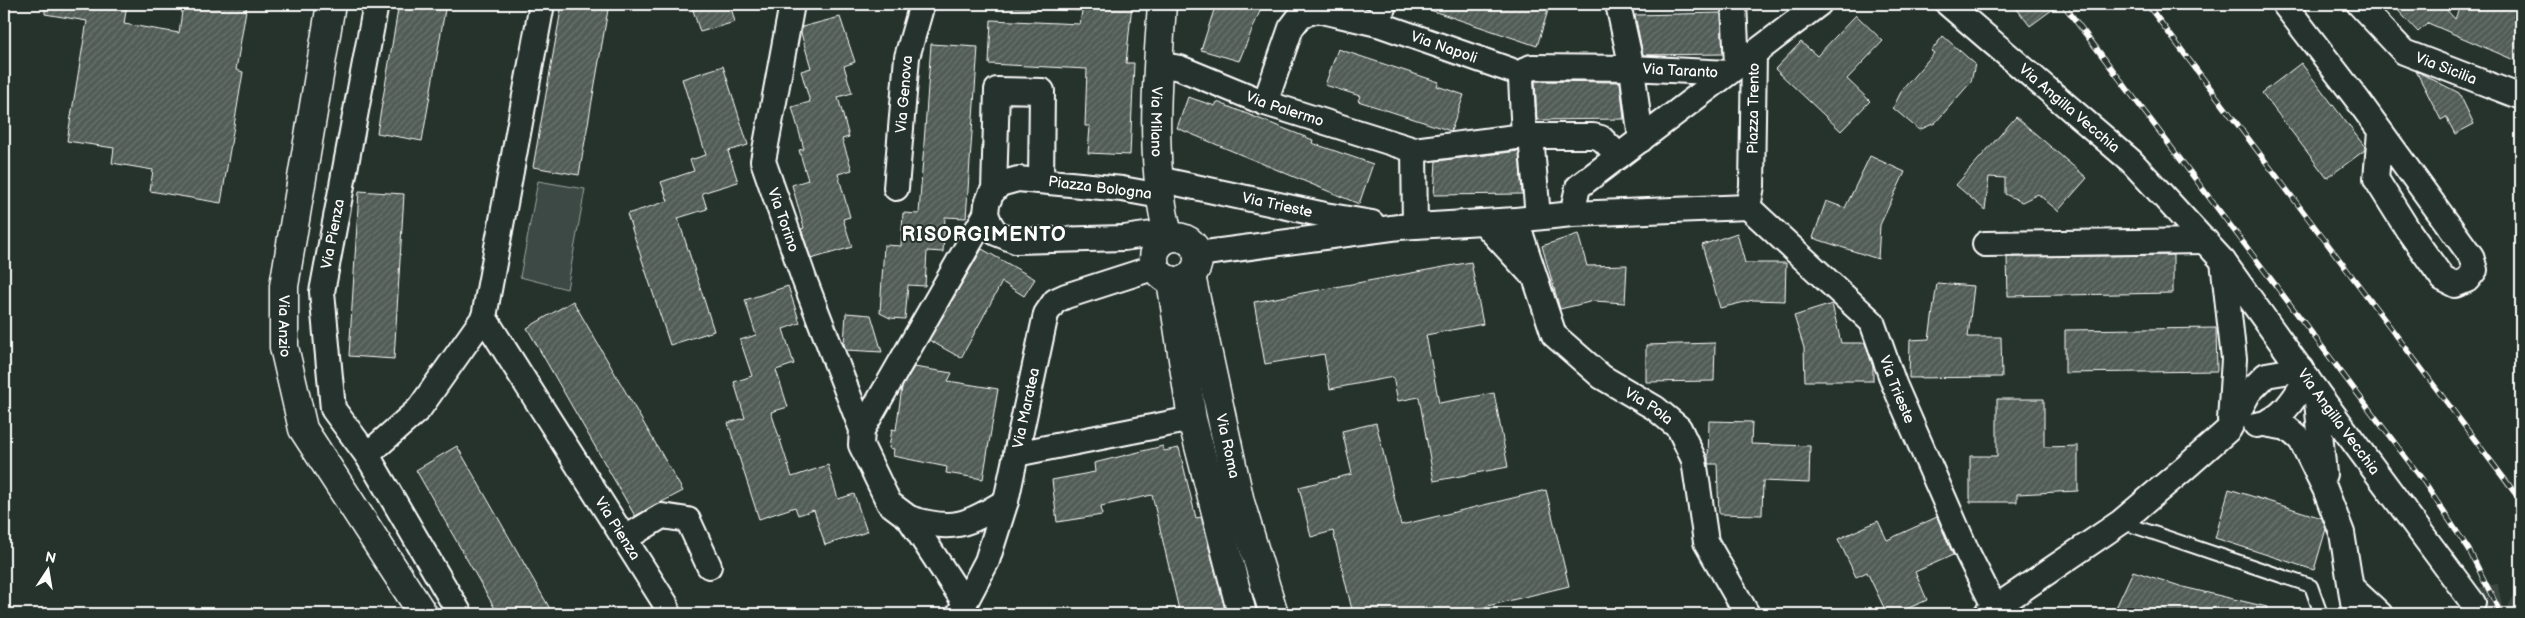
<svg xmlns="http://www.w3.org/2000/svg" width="2525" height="618" font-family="'Balsamiq Sans',sans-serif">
  <defs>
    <pattern id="grass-dots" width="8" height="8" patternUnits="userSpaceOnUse" patternTransform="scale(1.25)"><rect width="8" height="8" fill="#3e4944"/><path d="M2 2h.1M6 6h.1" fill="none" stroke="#5b6460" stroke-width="1.8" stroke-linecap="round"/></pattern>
    <pattern id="building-hatch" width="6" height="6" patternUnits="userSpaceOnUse" patternTransform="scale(1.25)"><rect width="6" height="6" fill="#515c57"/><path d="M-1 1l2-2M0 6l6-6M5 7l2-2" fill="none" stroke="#6b7470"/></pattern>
  </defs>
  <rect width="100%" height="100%" fill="#26332d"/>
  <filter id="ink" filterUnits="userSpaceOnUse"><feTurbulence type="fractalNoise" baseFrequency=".02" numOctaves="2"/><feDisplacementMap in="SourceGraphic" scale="10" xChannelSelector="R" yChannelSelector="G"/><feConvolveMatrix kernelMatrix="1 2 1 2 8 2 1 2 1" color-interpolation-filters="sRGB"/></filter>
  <g filter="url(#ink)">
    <path fill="url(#grass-dots)" stroke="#9ea4a2" d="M936 4H1080L1079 11Z"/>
    <path fill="#3e4944" stroke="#9ea4a2" d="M538 181 585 189 567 289 520 277Z"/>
    <path fill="url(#building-hatch)" stroke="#fff" d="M45 4H127L124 24 179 33 183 4H247L236 70 243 72 221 203 150 191 153 170 112 163 114 148 67 141 87 21 45 14Z
      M399 4H446L422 141 377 133Z
      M562 4H609L579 175 533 167Z
      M691 4H730L735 22 700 32Z
      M1083 4H1132L1126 63H1134L1130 155 1088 153 1090 126H1085L1087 69 989 64 991 20 1080 24Z
      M1216 4H1263L1239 61 1201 50Z
      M1422 4H1550L1537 46 1421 7Z
      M2013 4H2060L2030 26Z
      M2392 4H2441L2455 19 2461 4H2521V63L2428 23 2418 32Z
      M1721 13 1723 54 1643 55 1635 15Z
      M1856 15 1883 41 1847 79 1870 101 1841 131 1775 69 1801 42 1817 56Z
      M840 17 855 62 844 66 852 93 838 97 849 137 842 139 852 170 838 174 850 217 843 219 852 247 811 259 801 229 804 228 792 185 808 180 799 150 804 149 792 107 810 102 801 71 811 68 801 33 802 27Z
      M1943 36 1975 64 1971 82 1935 123 1919 130 1893 108 1902 90 1934 53 1931 51Z
      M931 44 978 47 966 218 945 217 943 252 927 251 925 286 908 285 905 319 890 318 880 313 884 245 901 246 903 213 919 214Z
      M1338 49 1439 82 1437 86 1464 95 1451 131 1358 101 1360 96 1325 85Z
      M2301 63 2365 147V150L2327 178 2262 93Z
      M723 66 748 145 728 151 738 182 702 193 707 209 678 218 714 331 670 345 627 214 668 201 661 182 694 171 690 160 706 155 682 79Z
      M2416 71 2459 93 2474 124 2455 134 2446 117 2441 120Z
      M1535 81 1620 82 1624 119 1537 120Z
      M1188 97 1215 106 1217 102 1313 140 1312 143 1373 164 1359 204 1177 128Z
      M2016 117 2087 178 2058 211 2038 194 2022 202 2005 194V178L1989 177 1985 210 1956 185Z
      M1519 151 1522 194 1434 195 1436 161Z
      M1870 156 1905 172 1880 225 1878 259 1813 238 1826 201 1845 208Z
      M359 191 404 194 394 359 349 356Z
      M1737 233 1745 263H1786L1785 301 1753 300 1720 308 1702 245Z
      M1578 234 1587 266 1627 265 1625 303 1594 301 1560 309 1542 246Z
      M982 249 1035 279 1024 296 1002 282 961 358 929 340Z
      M2173 255V293L2008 296 2007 257Z
      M1471 262 1483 324 1426 335 1439 403 1494 393 1508 467 1434 481 1419 397 1398 401 1393 377 1330 389 1324 354 1265 364 1254 302Z
      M1937 283 1974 286 1968 337H2001L2002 377 1909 378 1910 340 1929 339Z
      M788 286 800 323 783 329 794 364 776 370 788 407 771 412 792 477 828 465 838 499 854 494 867 532 825 545 814 510 798 515 795 507 759 519 728 423 745 418 734 382 752 376 740 340 756 335 745 300Z
      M573 301 683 491 635 516 527 328Z
      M1832 304 1841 343H1865L1873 367V381H1805L1804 348 1794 316Z
      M846 313 871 315 882 352 846 350 844 344Z
      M2216 328 2217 371 2065 373V330Z
      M1715 343 1714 381 1646 382V345Z
      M914 367 952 373 948 381 998 389 983 479 946 473 947 467 893 456 894 449 889 448 892 429 896 430 902 387Z
      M1997 399H2044V447L2078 446V491L2017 494V502H1970V456H1997Z
      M1709 421 1752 422 1751 444 1810 446 1809 483 1763 481 1762 515 1719 514 1717 464H1708V461Z
      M1376 423 1401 525 1546 490 1569 586 1455 614H1353L1333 531 1311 537 1299 487 1352 474 1342 431Z
      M457 446 553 614H498L416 470Z
      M1163 446 1164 451 1179 448 1196 518 1201 517 1226 614H1180L1152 495 1101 506 1102 515 1057 522 1052 480 1095 472 1094 463Z
      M2229 489 2322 518 2326 529 2314 570 2215 538Z
      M1937 517 1953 555 1915 572 1927 600 1895 614H1887L1867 572 1856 577 1838 539 1878 521 1887 540Z
      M2133 571 2183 587 2267 607 2266 614H2113Z"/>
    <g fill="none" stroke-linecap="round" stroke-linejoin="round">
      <path stroke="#3c4742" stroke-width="28" stroke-dasharray="28 14" stroke-linecap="butt" d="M2473 603 2512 595 2521 600"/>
      <g stroke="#fff" stroke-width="16">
        <path id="lane" d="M2121 522 2311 586 2321 614"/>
      </g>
      <g stroke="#fff" stroke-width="28">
        <g id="street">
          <path id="s1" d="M376 4 322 292 333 409 367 455 419 409 484 317 665 603 668 614"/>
          <path id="s2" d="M792 4 763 161 804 279 862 430 861 445 889 503 909 518 965 603"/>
          <path d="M1618 4 1632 68 1531 67 1524 71 1521 79 1524 136H1593L1601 138 1619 156"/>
          <path d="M1734 4 1737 65"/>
          <path id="s3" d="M1948 4 2131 161 2223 261 2316 391 2473 603"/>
          <path d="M2284 4 2357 99 2471 256 2475 270 2467 280 2455 285 2443 279 2408 230 2376 179 2380 132"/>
          <path id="s4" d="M2359 4 2404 52 2521 97"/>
          <path id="s5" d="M1378 24 1510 70"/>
          <path id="s6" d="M1158 64 1180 68 1265 103 1414 150 1524 136"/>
          <path d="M1265 103 1291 28 1301 15 1318 10 1378 24 1384 4"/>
          <path d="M1531 136 1538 217"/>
          <path id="s7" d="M1641 140 1632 68 1728 73"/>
          <path d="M1414 150 1415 226"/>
          <path id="s8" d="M1158 179 1325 215 1372 223"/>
          <path id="s9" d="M896 188 907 57 922 4"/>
          <path d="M994 190 997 90 1042 91 1041 181"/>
          <path d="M1160 196 1122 189 1018 179 1000 184 991 194 987 204 986 214 990 224 996 233 1016 241 1124 238 1167 232"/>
          <path id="s10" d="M1748 207 1872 322 1894 384 1968 554 1998 614"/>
          <path id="s11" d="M1748 207 1752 186 1754 53"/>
          <path d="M1572 214 1578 187 1819 4"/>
          <path id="s12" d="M1516 220 1554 335 1602 377 1655 408 1679 428 1694 460 1706 542 1747 614"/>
          <path d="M1483 222 1529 272"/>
          <path d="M1985 244 2206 241"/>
          <path d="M1198 254 1399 227 1516 220 1572 214 1748 207"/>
          <path d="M2223 261 2234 359 2230 420"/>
          <path d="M484 317 542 4"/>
          <path d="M2316 391 2324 474"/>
          <path d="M2264 424 2287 428 2301 440 2325 489 2342 533 2355 614"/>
          <path d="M2256 425C2281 422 2295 398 2307 378"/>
          <path d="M862 430 986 214"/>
          <path d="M1016 454 1192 419"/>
          <path d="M367 455 460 614"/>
          <path d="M909 518C954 532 966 525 1006 501"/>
          <path d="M624 539 662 516 688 520 709 566"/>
          <path d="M2352 588 2380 614"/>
          <path id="s13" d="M959 614 987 561 1006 501 1046 314 1055 301 1066 296 1156 267"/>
          <path d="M1986 614 2121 522 2185 468 2229 429 2249 392 2266 375 2301 369"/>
        </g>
      </g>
      <g stroke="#fff" stroke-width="31">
        <g id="secondary">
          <path id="s14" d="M331 4 284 286V347L303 429 423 614"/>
        </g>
      </g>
      <g stroke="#fff" stroke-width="31">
        <g id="primary">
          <path id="s15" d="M1162 4C1157 81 1149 163 1169 238"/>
          <circle cx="1176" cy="259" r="22"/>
          <path id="s16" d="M1191 276 1240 502 1274 614"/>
          <path d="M1171 280 1192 419 1242 614"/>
        </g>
      </g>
      <use href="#lane" stroke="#26332d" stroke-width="12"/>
      <use href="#street" stroke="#26332d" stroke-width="24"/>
      <use href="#secondary" stroke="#26332d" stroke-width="28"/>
      <use href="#primary" stroke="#26332d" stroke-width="28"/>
      <g stroke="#fff" stroke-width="5.5">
        <path id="rail" d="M2063 4 2422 479 2469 550 2501 614
          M2147 4 2521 501"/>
      </g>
      <use href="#rail" stroke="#26332d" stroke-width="4" stroke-dasharray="11" stroke-linecap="butt"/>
    </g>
  </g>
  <g text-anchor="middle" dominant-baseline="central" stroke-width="4" stroke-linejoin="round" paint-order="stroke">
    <g font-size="15" fill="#fff" stroke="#26332d">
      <text stroke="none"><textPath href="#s5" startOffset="70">Via Napoli</textPath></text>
      <text stroke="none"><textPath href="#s4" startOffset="111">Via Sicilia</textPath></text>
      <text stroke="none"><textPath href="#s7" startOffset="121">Via Taranto</textPath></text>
      <text stroke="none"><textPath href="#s9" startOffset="94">Via Genova</textPath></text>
      <text stroke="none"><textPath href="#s6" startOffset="135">Via Palermo</textPath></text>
      <text stroke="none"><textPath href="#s3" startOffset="160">Via Angilla Vecchia</textPath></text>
      <text stroke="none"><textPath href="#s11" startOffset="99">Piazza Trento</textPath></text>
      <text stroke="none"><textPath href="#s15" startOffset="118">Via Milano</textPath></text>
      <text transform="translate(1100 188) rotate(7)">Piazza Bologna</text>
      <text stroke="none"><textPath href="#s8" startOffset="122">Via Trieste</textPath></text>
      <text stroke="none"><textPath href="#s2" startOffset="222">Via Torino</textPath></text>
      <text transform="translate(333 234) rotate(-79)">Via Pienza</text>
      <text stroke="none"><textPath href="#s14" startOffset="326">Via Anzio</textPath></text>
      <text stroke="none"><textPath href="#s10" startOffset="241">Via Trieste</textPath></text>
      <text stroke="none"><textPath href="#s12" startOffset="240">Via Pola</textPath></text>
      <text stroke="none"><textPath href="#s13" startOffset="218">Via Maratea</textPath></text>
      <text stroke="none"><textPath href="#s3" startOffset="575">Via Angilla Vecchia</textPath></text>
      <text stroke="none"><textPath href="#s16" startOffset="174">Via Roma</textPath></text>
      <text stroke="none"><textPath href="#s1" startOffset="900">Via Pienza</textPath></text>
    </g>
    <g font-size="20" font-weight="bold" letter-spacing="1" fill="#fff" stroke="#26332d">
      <text x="984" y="235">RISORGIMENTO</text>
    </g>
  </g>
  <rect width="2525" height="618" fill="none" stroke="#26332d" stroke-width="20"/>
  <rect x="10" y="10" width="2505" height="598" fill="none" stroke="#fff" stroke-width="2" filter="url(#ink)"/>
  <g transform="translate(48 570) rotate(12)" stroke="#26332d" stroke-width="4" paint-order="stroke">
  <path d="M0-4L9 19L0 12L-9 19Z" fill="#ffffff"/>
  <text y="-8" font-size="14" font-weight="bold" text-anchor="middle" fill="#ffffff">N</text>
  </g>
</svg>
